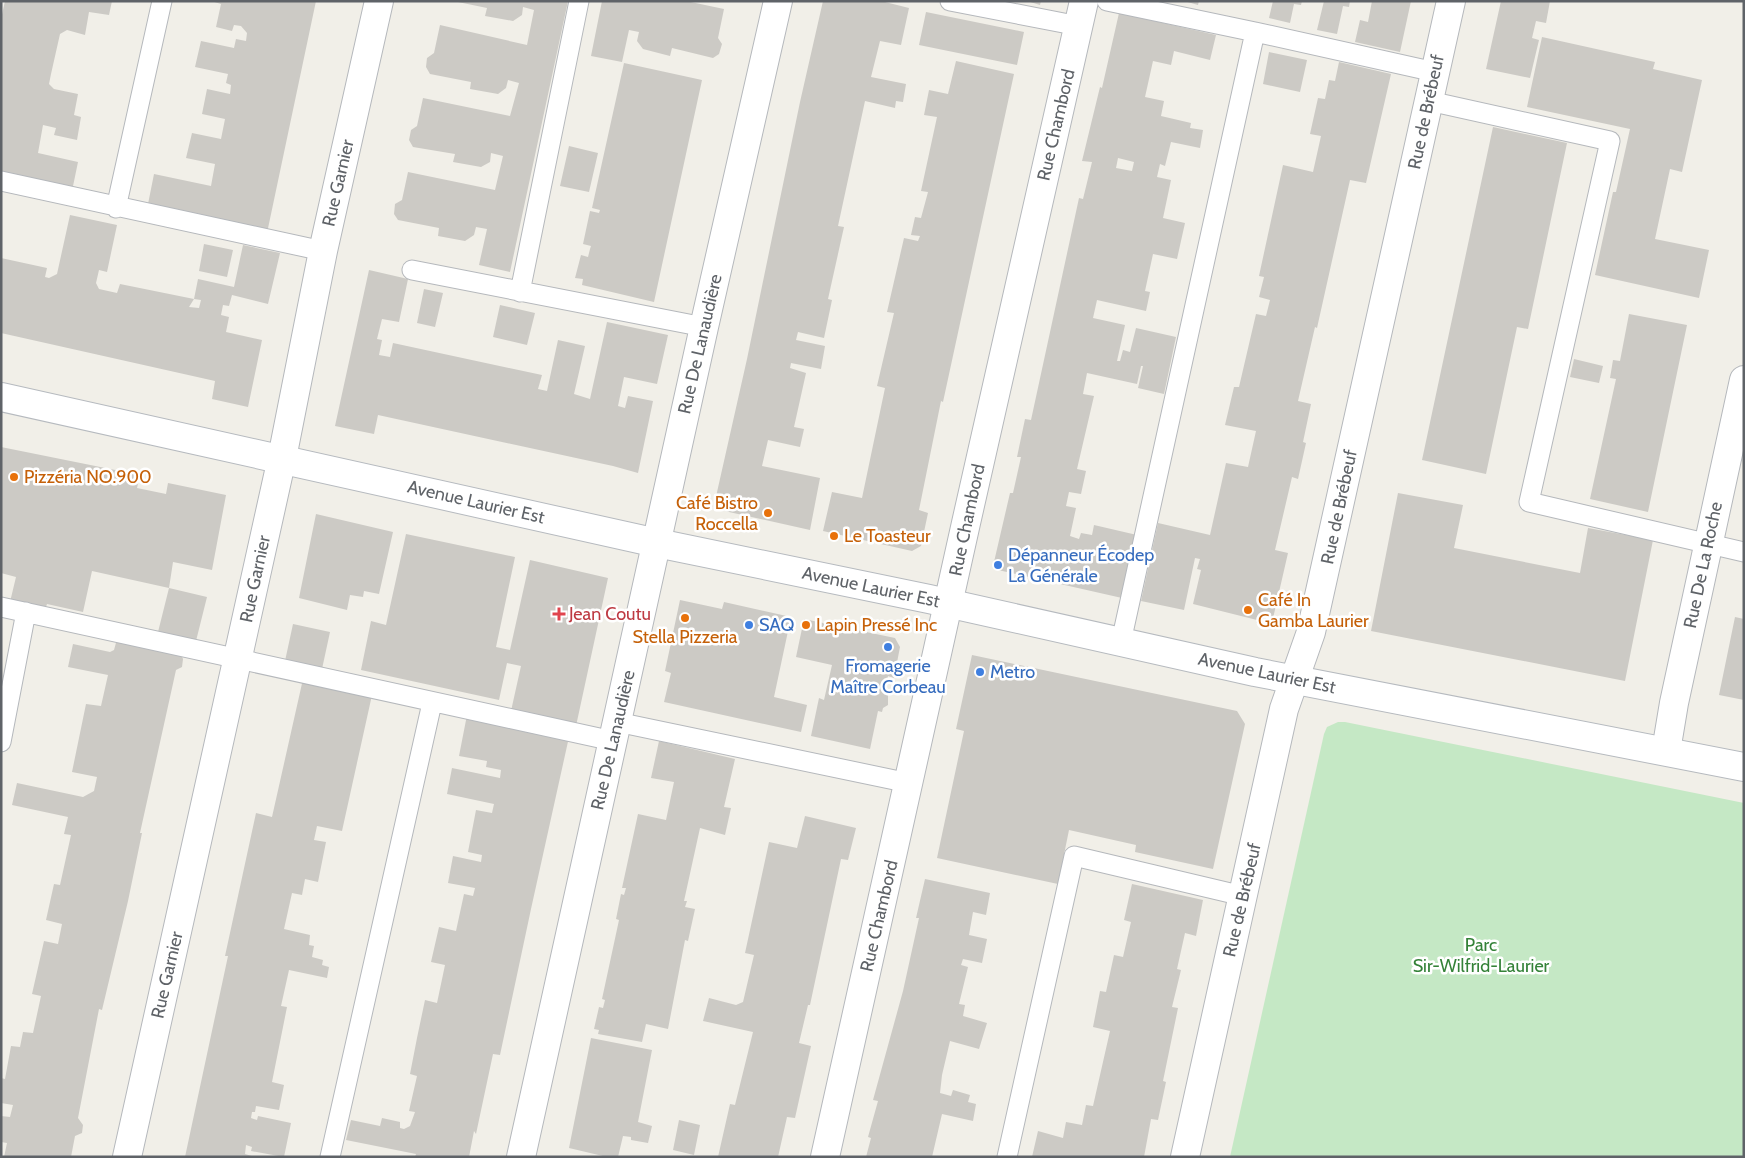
<svg xmlns="http://www.w3.org/2000/svg" width="1745" height="1158" font-family="Cabin,sans-serif">
  <rect width="100%" height="100%" fill="#f1efe8"/>
  <path fill="#c5e8c5" d="M1338 722H1345L1744 803V1157H1230L1324 734 1327 727Z"/>
  <path fill="#cccac5" fill-rule="evenodd" d="M5 1H112L109 15 89 12 85 35 67 30 60 34 51 74 49 84 54 89 78 94 74 115 81 117 77 140 54 135 56 128 43 125 38 153 78 162 72 191 1 175V19Z
    M211 1H316L267 233 198 219 199 214 148 204 154 174 211 186 215 164 186 158 192 133 221 139 225 119 202 114 207 89 230 94 231 85 226 83 228 74 195 67 201 41 234 48 236 39 246 41 247 33 241 26 234 25 232 31 216 27 221 4Z
    M453 1H568L510 272 479 265 487 229 476 227 474 235 465 241 438 236 439 228 398 220 394 214 395 204 402 200 408 172 495 190 503 156 491 153 490 162 481 167 453 162 455 154 413 147 409 140 411 130 417 126 423 98 510 116 519 83 508 80 506 88 498 94 470 89 471 82 430 74 426 67 427 58 434 53 440 25 527 45 534 10 523 7 522 15 513 21 485 16 487 8Z
    M602 1H686L724 9 718 38 722 44 719 54 713 58 672 48 670 56 643 49 637 41 639 32 629 30 622 62 591 56Z
    M823 1H881L909 8 901 45 880 41 871 77 906 84 903 102 896 101 895 108 865 101 838 226 844 227 828 299 832 300 824 338 798 332 796 340 825 346 821 369 791 363 790 368 806 373 794 427 804 429 800 447 768 440 762 466 820 478 810 530 720 510 715 501 747 359 800 102Z
    M1027 1H1041L1040 5Z
    M1184 1H1199L1198 5Z
    M1273 1H1302L1301 5 1294 4 1290 23 1269 18Z
    M1324 1H1350L1349 7 1343 6 1337 34 1317 30Z
    M1372 1H1411L1400 52 1355 42 1360 20 1368 22Z
    M1501 1H1550L1546 23 1536 21 1532 38 1539 40 1530 78 1486 69Z
    M926 12 1024 32 1017 65 919 45Z
    M1119 13 1216 35 1210 60 1174 51 1171 65 1153 61 1145 97 1164 101 1161 116 1191 123 1190 128 1203 130 1200 148 1171 142 1165 166 1160 164 1157 177 1171 180 1163 218 1185 223 1177 259 1153 254 1145 291 1150 292 1146 311 1097 300 1093 318 1125 325 1117 361H1120L1123 350 1130 352 1136 328 1176 337 1164 394 1138 388 1143 366H1141L1137 384 1087 373 1083 394 1094 396 1077 469 1086 471 1081 494 1069 492 1066 506 1076 508 1070 536 1079 539 1081 533 1092 535 1094 525 1137 535 1122 598 998 570 994 562 1010 493H1013L1021 457H1017L1025 419 1031 420 1079 198 1083 199 1092 162 1082 161 1100 87 1102 88ZM1118 158 1134 162 1132 171 1116 168Z
    M1542 37 1655 62 1653 69 1702 80 1682 172 1670 169 1655 239 1709 250 1699 298 1595 275 1613 192H1616L1630 129 1527 107Z
    M1269 52 1307 60 1300 92 1263 84Z
    M956 61 1014 74 943 402 941 401 919 510 928 513 921 546 912 551 823 531 832 492 862 498 885 388 877 386 894 313 887 312 904 238 918 241 920 236 911 235 915 217 921 218 928 192 921 191 937 117 924 115 929 90 948 94Z
    M1339 62 1391 74 1366 183 1350 180 1317 328 1315 327 1298 401 1311 404 1303 442 1306 443 1298 479 1292 477 1275 550 1288 553 1271 627 1256 623 1257 620 1193 604 1201 570 1197 569 1200 559 1195 558 1184 610 1141 601 1158 523 1210 535 1226 463 1248 467 1256 431 1225 425 1234 387H1239L1256 314 1266 316 1270 300 1259 297 1264 277 1259 276 1283 165 1313 172 1321 136 1310 134 1318 98 1325 99 1329 80 1335 81Z
    M624 63 702 80 654 302 582 285 583 279 575 278 581 255 588 257 590 249 591 246 583 244 590 211 599 213 600 210 592 208Z
    M1493 127 1567 143 1528 329 1517 327 1486 474 1422 460Z
    M569 146 598 153 589 192 560 186Z
    M70 215 117 225 107 272 99 270 96 283 99 289 117 293 120 284 194 299 189 307 199 308 201 300 194 299 198 279 234 287 243 245 280 253 268 304 232 295 229 306 223 305 221 315 229 317 226 332 262 340 248 407 212 399 215 381 1 333V258L47 268 45 277 49 278 57 274Z
    M204 244 233 250 227 277 199 271Z
    M369 270 408 279 399 322 382 319 377 339 382 340 379 355 390 357 393 343 542 375 538 389 547 391 558 340 585 346 574 394 590 399 607 322 668 335 657 384 624 377 618 406 625 408 628 396 653 401 638 473 613 466 378 415 374 434 335 426Z
    M424 289 443 293 435 327 417 323Z
    M500 305 535 313 527 345 493 337Z
    M1629 314 1687 325 1648 512 1590 499 1616 379 1610 378 1613 360 1620 361Z
    M1574 359 1603 366 1599 383 1570 377Z
    M1 447 140 475 137 488 166 494 168 483 226 495 212 570 173 562 169 588 92 571 83 612 47 604 45 610 10 602 16 577 1 573Z
    M1398 493 1463 505 1454 548 1580 573 1588 528 1653 540 1625 681 1371 631Z
    M316 514 393 532 379 594 364 591 363 597 350 595 347 610 299 598Z
    M406 534 515 557 496 647 510 650 530 560 608 578 576 726 511 711 521 666 507 663 499 700 361 670 371 621 386 625Z
    M169 588 207 597 196 641 158 632Z
    M680 600 722 609 724 602 791 617 774 697 807 705 801 732 664 702 671 673 665 671Z
    M1735 617 1744 619V700L1719 695Z
    M804 619 895 638 900 647 894 678 888 676 885 691 888 696V705L883 708 882 712 878 711 870 749 811 736 819 698 824 700 832 665 796 657Z
    M293 624 330 632 322 669 285 661Z
    M117 639 180 652 183 659 182 667 176 670 140 833H142L128 901 102 1010 99 1009 78 1118 83 1125 82 1133 75 1136 71 1157H4L7 1143 1 1142V1116L10 1117 13 1105 1 1103V1078L5 1079 11 1046 20 1047 23 1032 33 1033 41 996 32 994 44 941 58 944 62 924 46 920 54 884 60 885 71 835 64 834 68 817 12 805 17 783 83 797 94 791 97 777 72 772 86 704 101 706 108 675 68 667 73 644 110 652 114 650Z
    M972 655 1237 711 1245 724 1213 869 1135 852 1136 845 1069 830 1058 884 937 858 964 731 956 729Z
    M303 679 372 695 342 831 317 826 314 840 326 842 318 882 305 879 302 895 292 893 284 929 310 935 309 945 314 946 312 957 323 960 322 965 329 967 327 978 289 970 281 1006 287 1007 272 1082 284 1085 279 1110 256 1106 255 1112H252L251 1118 257 1120 258 1116 291 1123 284 1157 251 1151 252 1147 246 1145 245 1154 255 1157H185L228 956H225L256 813 272 817Z
    M467 715 569 737 531 909 500 1055 493 1054 476 1134 474 1131 469 1157H415L416 1154 346 1140 351 1120 380 1126 382 1118 400 1122V1128L404 1129 410 1126 415 1112 409 1111 417 1076 410 1074 417 1038 425 1000 437 1003 445 965 431 962 439 927 456 931 464 894 473 896 475 888 448 883 453 856 481 862 482 855 468 852 476 810 492 813 494 804 447 794 452 768 500 778 501 770 486 767 487 761 459 756Z
    M659 741 735 759 724 807 731 808 725 835 700 828 684 901H687L685 907 695 909 688 941 685 940 668 1029 646 1024 642 1042 598 1034 599 1030 594 1029 599 1007 603 1008 605 1000 602 999 619 920 616 919 621 894 624 895 626 888H622L638 814 666 820 674 782 651 778Z
    M805 816 856 828 848 860 841 859 810 1005H808L799 1043 811 1046 795 1118 787 1117 778 1157H718L730 1104 735 1105 753 1032 703 1021 709 998 736 1005 743 1002 754 955 745 953 769 842 797 848Z
    M925 879 990 893 986 915 973 912 969 935 987 939 982 963 963 959 961 965 968 967 959 1004 965 1005 963 1016 987 1023 979 1049 950 1041 942 1075 940 1093 951 1096 953 1090 970 1095 968 1102 976 1104 973 1121 942 1114 932 1157H866L871 1138 868 1137 878 1101 873 1100 903 991 919 918H916Z
    M1132 884 1203 900 1196 936 1185 933 1177 969 1181 970 1172 1007 1178 1008 1163 1081 1166 1082 1158 1120 1151 1119 1144 1157H1032L1038 1131 1063 1138 1066 1122 1082 1125 1086 1105 1093 1106 1110 1031 1093 1027 1100 991 1106 992 1114 955 1123 957 1131 922 1124 920Z
    M591 1038 652 1050 638 1122 652 1126 648 1143 631 1140V1137L623 1136 618 1157H607L569 1148Z
    M679 1120 700 1125 694 1155 673 1150Z"/>
  <g fill="none" stroke-linecap="round" stroke-linejoin="round">
    <g stroke="#b5b8bc" stroke-width="21">
      <path id="lane" d="M950 1 1079 26
        M1107 1 1255 32
        M1429 101 1610 141 1529 502 1744 552
        M1 181 323 251
        M116 208 162 1
        M412 270 704 327
        M520 292 579 1
        M1 607C206 650 409 698 613 741
        M1121 642 1255 32 1435 72
        M617 722 909 783
        M1 742 26 612
        M330 1157 432 703
        M1007 1157 1074 856 1243 896"/>
    </g>
    <g stroke="#b5b8bc" stroke-width="30">
      <path id="street" d="M1666 751 1674 703 1744 380
        M127 1157 282 458 323 251 379 1
        M521 1157 704 327 778 1
        M825 1157 966 523 1084 1
        M1185 1157 1284 709 1311 632 1451 1"/>
    </g>
    <g stroke="#b6babf" stroke-width="30">
      <path id="secondary" d="M1 397 657 543 929 599 1255 672 1744 767"/>
    </g>
    <use href="#lane" stroke="#fff" stroke-width="19"/>
    <use href="#street" stroke="#fff" stroke-width="28"/>
    <use href="#secondary" stroke="#fff" stroke-width="28"/>
  </g>
  <g fill="#e8710a" stroke="#fff" stroke-width="2">
    <circle cx="14" cy="477" r="5"/>
    <circle cx="768" cy="513" r="5"/>
    <circle cx="834" cy="536" r="5"/>
    <circle cx="1248" cy="610" r="5"/>
    <circle cx="685" cy="618" r="5"/>
    <circle cx="806" cy="625" r="5"/>
  </g>
  <g fill="#3f7fe0" stroke="#fff" stroke-width="2">
    <circle cx="998" cy="565" r="5"/>
    <circle cx="749" cy="625" r="5"/>
    <circle cx="888" cy="647" r="5"/>
    <circle cx="980" cy="672" r="5"/>
  </g>
  <path fill="#e0444e" stroke="#fff" stroke-width="2" d="M556.5 606.5h5v5h5v5h-5v5h-5v-5h-5v-5h5z"/>
  <g text-anchor="middle" dominant-baseline="central" stroke-width="5" stroke-linejoin="round" paint-order="stroke">
    <g font-size="18" fill="#5f6368" stroke="#fff">
      <text transform="translate(1426 112) rotate(-78)">Rue de Brébeuf</text>
      <text transform="translate(1056 125) rotate(-77)">Rue Chambord</text>
      <text transform="translate(338 183) rotate(-77)">Rue Garnier</text>
      <text transform="translate(700 344) rotate(-77)">Rue De Lanaudière</text>
      <text transform="translate(476 502) rotate(13)">Avenue Laurier Est</text>
      <text transform="translate(1339 507) rotate(-78)">Rue de Brébeuf</text>
      <text transform="translate(967 520) rotate(-78)">Rue Chambord</text>
      <text transform="translate(1703 565) rotate(-78)">Rue De La Roche</text>
      <text transform="translate(255 579) rotate(-78)">Rue Garnier</text>
      <text transform="translate(871 587) rotate(12)">Avenue Laurier Est</text>
      <text transform="translate(1267 673) rotate(12)">Avenue Laurier Est</text>
      <text transform="translate(613 740) rotate(-77)">Rue De Lanaudière</text>
      <text transform="translate(1242 900) rotate(-77)">Rue de Brébeuf</text>
      <text transform="translate(879 916) rotate(-77)">Rue Chambord</text>
      <text transform="translate(167 975) rotate(-77)">Rue Garnier</text>
    </g>
    <g font-size="18" fill="#c56008" stroke="#fff" text-anchor="start">
      <text x="24" y="477">Pizzéria NO.900</text>
      <text x="758" y="503" text-anchor="end">Café Bistro<tspan x="758" dy="21">Roccella</tspan></text>
      <text x="844" y="536">Le Toasteur</text>
      <text x="1258" y="600">Café In<tspan x="1258" dy="21">Gamba Laurier</tspan></text>
      <text x="816" y="625">Lapin Pressé Inc</text>
      <text x="685" y="637" text-anchor="middle">Stella Pizzeria</text>
    </g>
    <g font-size="18" fill="#366cbe" stroke="#fff" text-anchor="start">
      <text x="1008" y="555">Dépanneur Écodep<tspan x="1008" dy="21">La Générale</tspan></text>
      <text x="759" y="625">SAQ</text>
      <text x="888" y="666" text-anchor="middle">Fromagerie<tspan x="888" dy="21">Maître Corbeau</tspan></text>
      <text x="990" y="672">Metro</text>
    </g>
    <g font-size="18" fill="#be3a42" stroke="#fff" text-anchor="start">
      <text x="569" y="614">Jean Coutu</text>
    </g>
    <g font-size="18" fill="#348238" stroke="#fff">
      <text x="1481" y="945">Parc<tspan x="1481" dy="21">Sir-Wilfrid-Laurier</tspan></text>
    </g>
  </g>
  <rect width="1745" height="1158" fill="none" stroke="#5f6368" stroke-width="5"/>
</svg>
